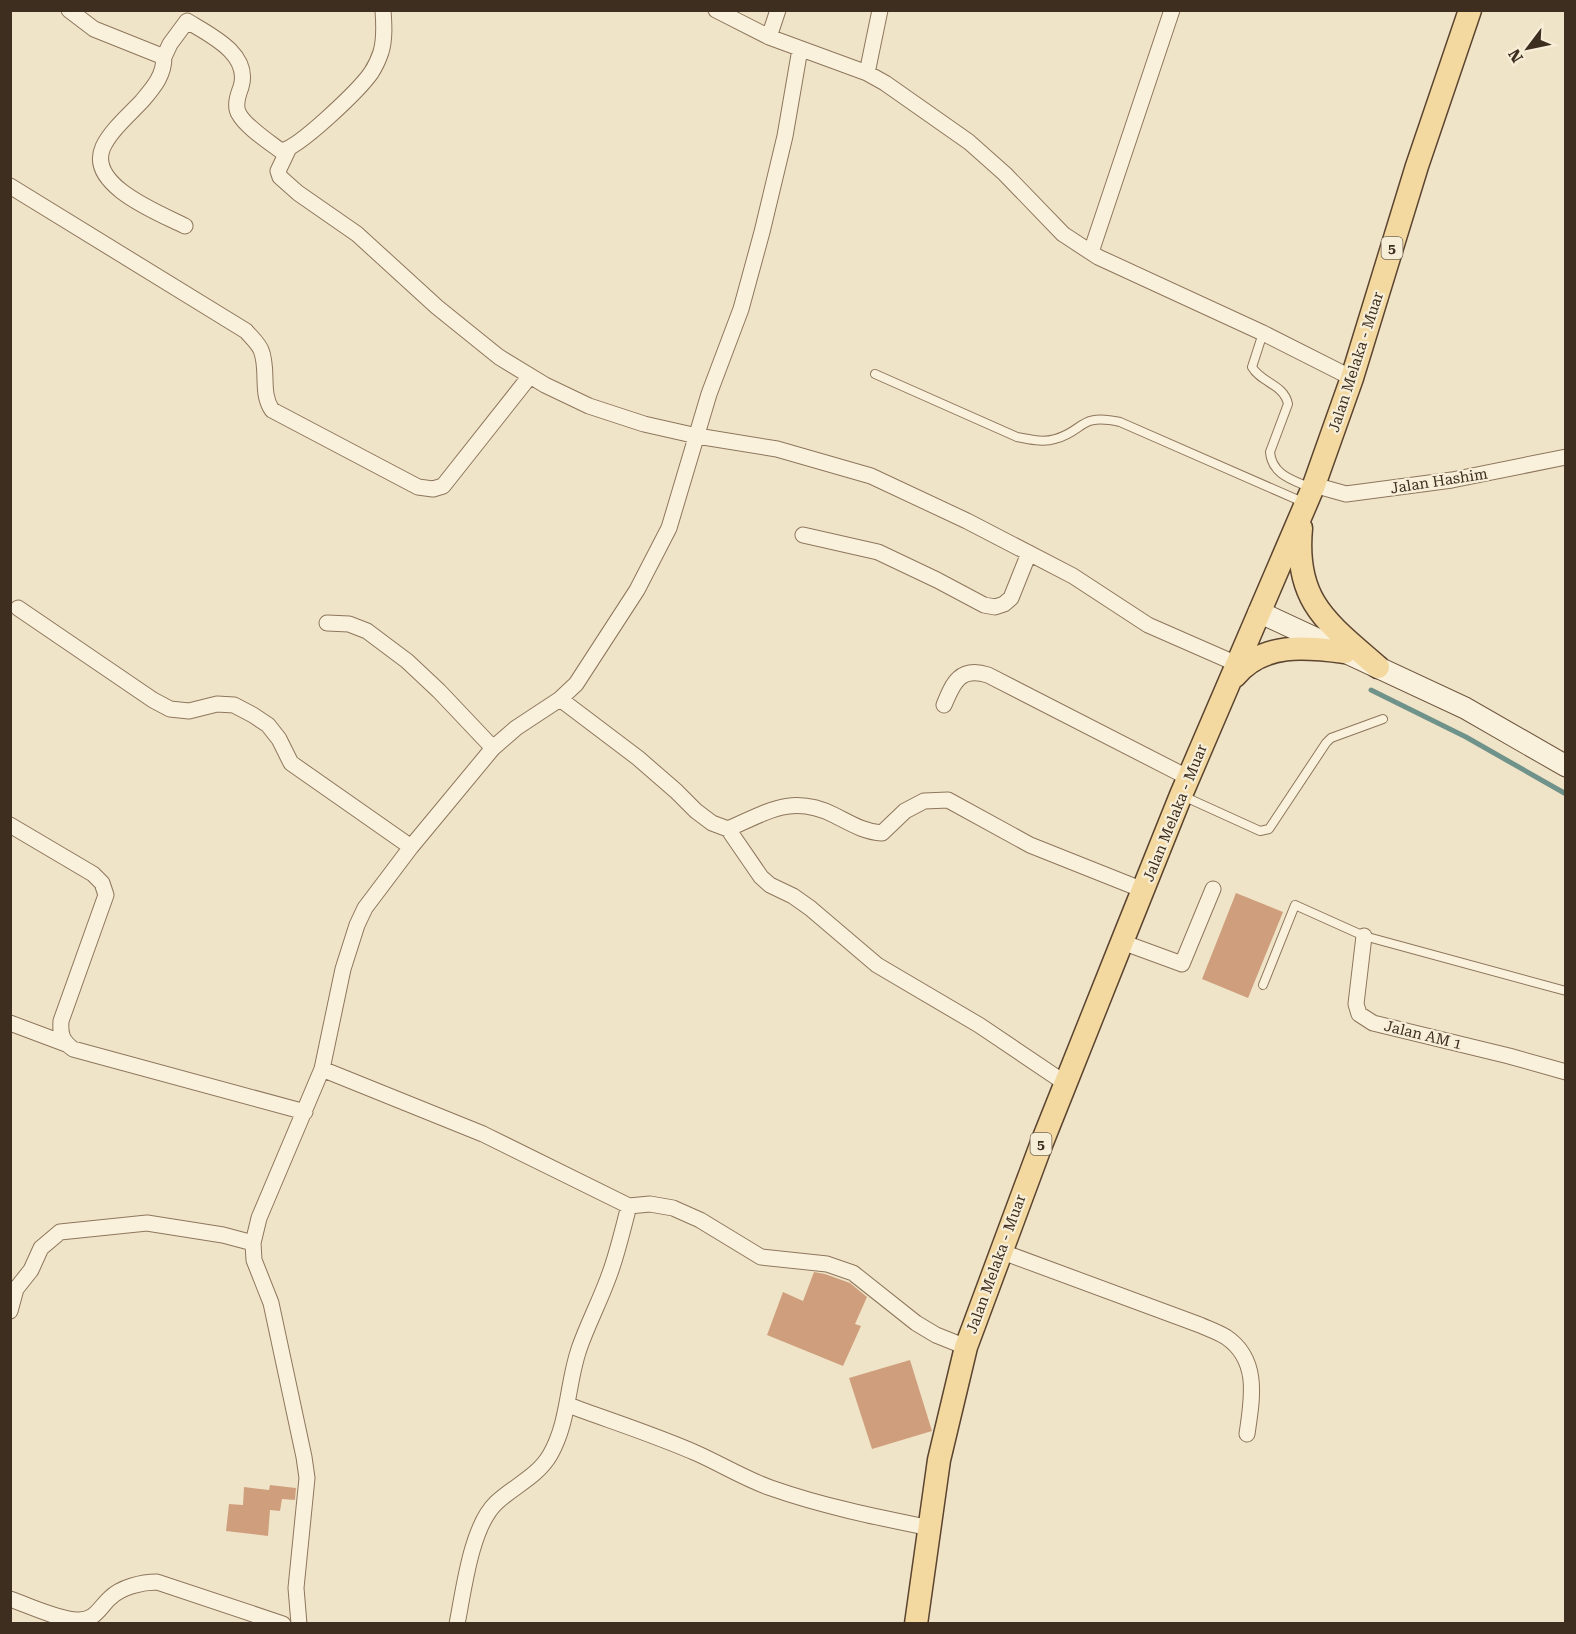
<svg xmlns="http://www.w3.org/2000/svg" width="1576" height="1634" font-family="'Roboto Serif',serif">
  <rect width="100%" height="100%" fill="#f0e4c8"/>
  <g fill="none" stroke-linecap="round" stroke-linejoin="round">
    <path stroke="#6f938a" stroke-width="5" d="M1371 690 1466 737 1566 794"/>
  </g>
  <path fill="#cf9f7d" d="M1236 893 1283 912 1248 998 1202 979Z
    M814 1272 825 1274 850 1283 867 1297 855 1324 861 1326 843 1366 767 1335 783 1292 803 1301Z
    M910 1360 932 1431 872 1449 849 1378Z
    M270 1485 296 1488 295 1500 282 1499 280 1511 270 1510 268 1536 226 1531 229 1504 243 1505 244 1487 269 1490Z"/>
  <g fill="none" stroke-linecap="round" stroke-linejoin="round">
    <g stroke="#8d765c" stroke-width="10">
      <path id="lane" d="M1263 333 1252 367C1261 383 1284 384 1288 404L1270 452C1272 475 1293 480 1311 488
        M875 374 1017 437C1029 439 1042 443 1055 439 1085 431 1078 413 1120 422L1305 503
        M1183 796 1260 831 1269 829 1326 743 1331 738 1383 719
        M1263 985 1295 905 1364 936 1566 991"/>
    </g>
    <g stroke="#8d765c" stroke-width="17">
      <path id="street" d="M69 10 94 29 164 57 170 44 187 21C210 35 251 54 241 87 238 95 234 106 239 114 245 126 269 142 281 151 299 148 359 90 371 73 375 67 379 58 381 52 385 39 384 24 383 10
        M716 10 769 37 867 73 885 83 969 142 1005 174 1063 234 1098 257 1263 333 1352 378
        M769 37 778 10
        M164 57C164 76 153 88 142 101 129 115 111 130 103 147 86 185 159 213 185 226
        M867 73 880 10
        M288 150 278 171 280 177 298 193 357 234 437 307 499 357 545 385 589 406 644 424 697 436 777 449 871 476 967 521 1073 576 1148 625 1237 664
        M10 186 246 331C251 337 258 343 261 350 269 369 260 393 272 410L418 487 433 489 443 486 530 376
        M1091 252 1172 10
        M1314 485 1346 494 1452 480 1566 457
        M803 535 878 552 937 580 984 605 995 607 1004 604 1011 598 1029 553
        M18 608 153 700 170 709 189 711 217 704 234 705 253 715 268 725 279 739 291 763 411 847
        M327 623 349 624 367 631 407 661 439 691 493 748
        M560 699 638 758 676 791 696 811 712 823 728 829 761 877 770 885 793 896 810 908 877 965 979 1025 1065 1083
        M944 705C953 683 960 666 988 675L1189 778
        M10 825 93 874 102 883 106 895 61 1021C60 1034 62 1041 73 1049L305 1112
        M728 829C767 812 792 794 834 815 850 823 864 832 882 833L905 811 924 801 948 800 1030 845 1143 890
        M1364 936 1356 1004 1359 1014 1373 1023 1509 1056 1566 1072
        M1122 942 1182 964 1213 889
        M10 1023 66 1044
        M322 1069 483 1134 629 1206 650 1204 673 1208 700 1220 761 1257 827 1264 853 1273 916 1323 936 1335 966 1347
        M1000 1251 1200 1325C1209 1329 1218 1332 1226 1337 1260 1360 1252 1399 1247 1434
        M10 1311 16 1289 31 1270 41 1248 60 1232 147 1223 223 1235 253 1243
        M568 1405C611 1421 655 1435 696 1453 721 1464 745 1479 771 1488 822 1506 876 1517 930 1528
        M10 1599C30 1606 57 1619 77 1620 95 1621 99 1608 110 1598 121 1587 142 1582 157 1582L283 1624
        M299 1624 296 1588 307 1478 304 1457 271 1303 254 1260 253 1243 259 1218 322 1069 343 969 357 925 365 908 411 847 493 748 516 728 560 699 576 684 637 590 669 528 709 394 741 309 762 232 785 136 800 49
        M457 1624C464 1589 471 1527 496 1503 514 1486 537 1477 550 1455 569 1422 567 1384 579 1349 588 1323 601 1299 610 1273 618 1251 623 1228 629 1206"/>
    </g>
    <g stroke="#6f573f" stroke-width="23">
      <path id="secondary" d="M1259 612 1465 708 1566 766"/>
    </g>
    <g stroke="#5b4430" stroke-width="25">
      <path id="primary" d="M1301 528C1294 602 1328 623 1378 667
        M1235 676C1263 642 1306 647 1345 652
        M916 1624 939 1460 966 1347 1041 1145 1122 942 1181 795 1314 485 1352 378 1417 166 1470 10"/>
    </g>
    <use href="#lane" stroke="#faf1dc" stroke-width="8"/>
    <use href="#street" stroke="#faf1dc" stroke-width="15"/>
    <use href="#secondary" stroke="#faf1dc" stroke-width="21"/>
    <use href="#primary" stroke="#f3d9a0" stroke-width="22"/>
  </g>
  <g text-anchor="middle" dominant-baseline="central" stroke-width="4.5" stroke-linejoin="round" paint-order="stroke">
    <g fill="#f7eed8" stroke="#756857" stroke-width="1.5">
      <rect x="1381.5" y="237" width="21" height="22" rx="4.5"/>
      <rect x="1030.5" y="1133" width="21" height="22" rx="4.5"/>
    </g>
    <g font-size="14" font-weight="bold" fill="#3d2e20">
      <text x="1392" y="248">5</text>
      <text x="1041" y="1144">5</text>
    </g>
    <g font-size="15" fill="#3d2e20" stroke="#f7eed8">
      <text transform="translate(1356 362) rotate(-72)">Jalan Melaka - Muar</text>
      <text transform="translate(1439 481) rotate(-9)">Jalan Hashim</text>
      <text transform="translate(1175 813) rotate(-68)">Jalan Melaka - Muar</text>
      <text transform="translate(1423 1035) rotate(14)">Jalan AM 1</text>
      <text transform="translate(996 1264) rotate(-70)">Jalan Melaka - Muar</text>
    </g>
  </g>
  <rect width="1576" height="1634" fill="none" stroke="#3d2e20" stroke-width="24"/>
  <g transform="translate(1528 48) rotate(238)" stroke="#f7eed8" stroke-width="4.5" paint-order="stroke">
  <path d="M0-4.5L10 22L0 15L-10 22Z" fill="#3d2e20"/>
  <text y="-9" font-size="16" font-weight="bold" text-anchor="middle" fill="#3d2e20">N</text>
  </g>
</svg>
